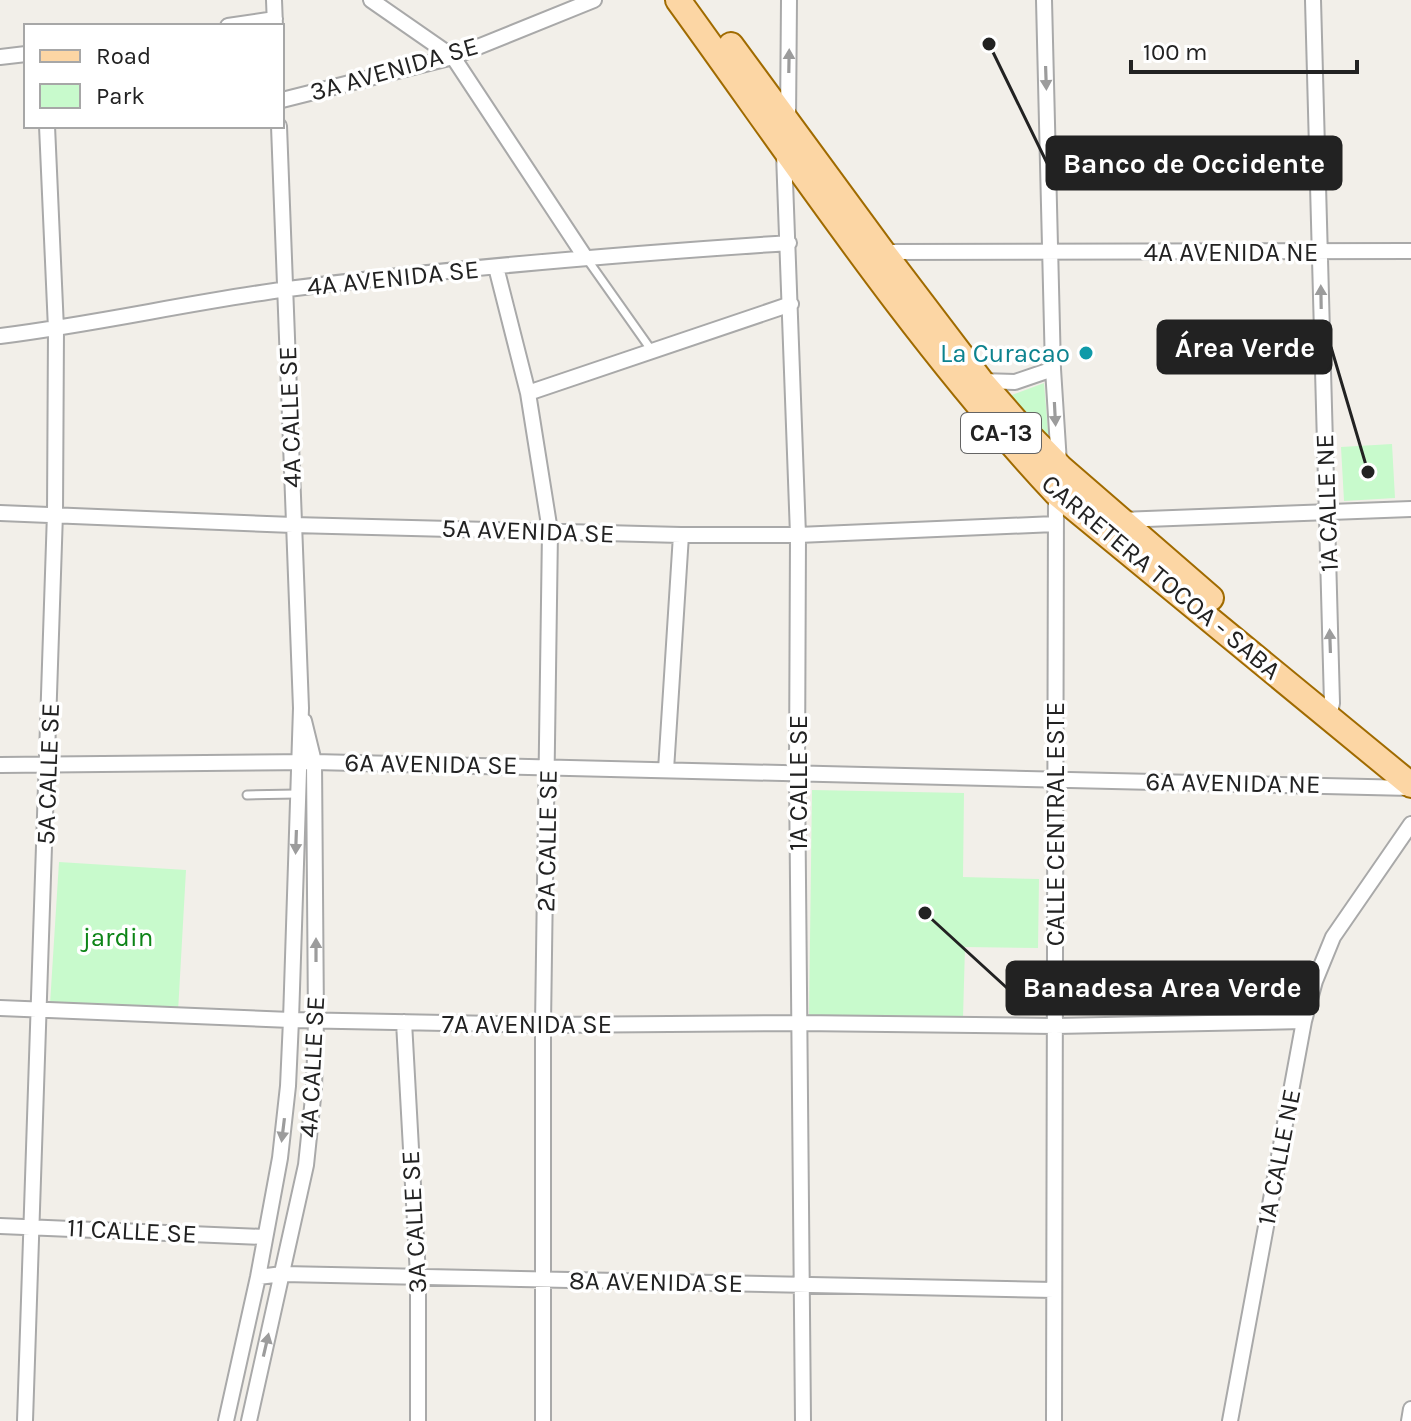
<svg xmlns="http://www.w3.org/2000/svg" width="1411" height="1421" font-family="Karla,sans-serif">
  <rect width="100%" height="100%" fill="#f2efe9"/>
  <path fill="#c8facc" d="M1044 383 1049 442 1009 396Z
    M1392 444 1395 498 1344 501 1341 447Z
    M812 790 964 793 963 877 1039 879 1038 948 965 947 963 1018 809 1015Z
    M59 862 186 870 178 1012 50 1004Z"/>
  <g fill="none" stroke-linecap="round" stroke-linejoin="round">
    <g stroke="#a9a9a9" stroke-width="11">
      <path id="service" d="M587 259 652 351
        M247 795 297 794"/>
    </g>
    <g stroke="#a9a9a9" stroke-width="18">
      <path id="minor" d="M274 0 275 26
        M371 0 453 57 585 257
        M1044 0 1053 369 1059 463
        M1313 0 1332 703 1329 718
        M228 26 275 19
        M0 57 26 54
        M282 100 453 57 594 0
        M788 121 789 0
        M784 154 798 535 797 773 803 1421
        M883 252 1411 251
        M496 267 528 393 550 531 543 1025V1421
        M0 336C96 324 191 302 288 289 454 268 622 254 789 243
        M981 381 1015 382 1053 369
        M528 393 791 304
        M0 513 293 525 681 535H798L1055 524
        M1120 520 1411 509
        M0 765 314 762 1411 788
        M666 770 681 535
        M0 1008 291 1020 543 1025 799 1023 1055 1026 1304 1021
        M404 1022 418 1276V1421
        M0 1226 264 1237
        M258 1277 283 1274 1054 1290
        M25 1421 55 513 56 329 47 126
        M226 1421 258 1277 280 1158 288 1086 291 1020 301 708 279 126
        M249 1421 306 1165 314 1088 316 1021 314 762 304 721
        M1054 1421 1056 492
        M1230 1421 1304 1021 1315 981 1333 937 1411 824
        M1409 1421 1411 1409"/>
    </g>
    <g stroke="#a06b00" stroke-width="28">
      <path id="primary" d="M678 0C799 167 915 342 1056 493L1411 785
        M731 45 883 252 981 381 1021 427 1060 467 1211 598"/>
    </g>
    <use href="#service" stroke="#fff" stroke-width="7"/>
    <use href="#minor" stroke="#fff" stroke-width="14"/>
    <use href="#primary" stroke="#fcd6a4" stroke-width="24"/>
  </g>
  <defs><path id="oneway-solid" d="M-6-.8H1V-3.2L6.5 0L1 3.2V.8H-6Z" transform="scale(2)"/></defs>
  <g fill="#9c9c9c">
    <use href="#oneway-solid" transform="translate(789 61) rotate(-89)"/>
    <use href="#oneway-solid" transform="translate(1046 78) rotate(88)"/>
    <use href="#oneway-solid" transform="translate(1321 297) rotate(-91)"/>
    <use href="#oneway-solid" transform="translate(1055 414) rotate(87)"/>
    <use href="#oneway-solid" transform="translate(1330 641) rotate(-92)"/>
    <use href="#oneway-solid" transform="translate(296 842) rotate(92)"/>
    <use href="#oneway-solid" transform="translate(316 950) rotate(-90)"/>
    <use href="#oneway-solid" transform="translate(283 1130) rotate(97)"/>
    <use href="#oneway-solid" transform="translate(266 1345) rotate(-77)"/>
  </g>
  <circle fill="#0f9aa8" stroke="#fff" stroke-width="3" cx="1086" cy="353" r="8"/>
  <g text-anchor="middle" dominant-baseline="central" stroke-width="7" stroke-linejoin="round" paint-order="stroke">
    <rect fill="#fff" stroke="#646464" stroke-width="2" x="961" y="413" width="80" height="40" rx="6"/>
    <g font-size="24" font-weight="bold" fill="#222">
      <text x="1001" y="433">CA-13</text>
    </g>
    <g font-size="26" fill="#222" stroke="#fff">
      <text transform="translate(394 69) rotate(-16)">3A AVENIDA SE</text>
      <text x="1231" y="252">4A AVENIDA NE</text>
      <text transform="translate(393 278) rotate(-6)">4A AVENIDA SE</text>
      <text transform="translate(290 417) rotate(-92)">4A CALLE SE</text>
      <text transform="translate(1327 503) rotate(-92)">1A CALLE NE</text>
      <text transform="translate(528 531) rotate(2)">5A AVENIDA SE</text>
      <text transform="translate(1161 577) rotate(40)">CARRETERA TOCOA - SABA</text>
      <text transform="translate(431 764) rotate(1)">6A AVENIDA SE</text>
      <text transform="translate(48 774) rotate(-88)">5A CALLE SE</text>
      <text transform="translate(798 783) rotate(-90)">1A CALLE SE</text>
      <text transform="translate(1233 783) rotate(1)">6A AVENIDA NE</text>
      <text transform="translate(1055 824) rotate(-90)">CALLE CENTRAL ESTE</text>
      <text transform="translate(547 841) rotate(-89)">2A CALLE SE</text>
      <text x="527" y="1024">7A AVENIDA SE</text>
      <text transform="translate(312 1067) rotate(-87)">4A CALLE SE</text>
      <text transform="translate(1279 1157) rotate(-79)">1A CALLE NE</text>
      <text transform="translate(414 1222) rotate(-93)">3A CALLE SE</text>
      <text transform="translate(132 1231) rotate(3)">11 CALLE SE</text>
      <text transform="translate(656 1282) rotate(1)">8A AVENIDA SE</text>
    </g>
    <g font-size="26" fill="#0d838f" stroke="#fff" text-anchor="end">
      <text x="1070" y="353">La Curacao</text>
    </g>
    <g font-size="26" fill="#0c8416" stroke="#fff">
      <text x="118" y="937">jardin</text>
    </g>
  </g>
  <path fill="none" stroke="#222" stroke-width="3" d="M989 44L1047 163M1368 472L1331 347M925 913L1007 988"/>
  <g fill="#222" stroke="#fff" stroke-width="3">
    <circle cx="989" cy="44" r="8"/>
    <circle cx="1368" cy="472" r="8"/>
    <circle cx="925" cy="913" r="8"/>
  </g>
  <g fill="#222" stroke="#222" stroke-width="3">
    <rect x="1047" y="137" width="294" height="52" rx="8"/>
    <rect x="1158" y="321" width="173" height="52" rx="8"/>
    <rect x="1007" y="962" width="311" height="52" rx="8"/>
  </g>
  <g font-size="28" text-anchor="middle" font-weight="bold" fill="#fff">
    <text x="1194" y="173">Banco de Occidente</text>
    <text x="1245" y="357">Área Verde</text>
    <text x="1162" y="997">Banadesa Area Verde</text>
  </g>
  <rect x="24" y="24" width="260" height="104" fill="#ffffff" stroke="#a7a7a7" stroke-width="2"/>
  <rect x="40" y="50" width="40" height="12" fill="#fcd6a4" stroke="#a7a7a7" stroke-width="2"/>
  <text x="96" y="64" font-size="24" fill="#222222">Road</text>
  <rect x="40" y="84" width="40" height="24" fill="#c8facc" stroke="#a7a7a7" stroke-width="2"/>
  <text x="96" y="104" font-size="24" fill="#222222">Park</text>
  <path d="M1131 60v12h226v-12" fill="none" stroke="#222222" stroke-width="4"/>
  <text x="1143" y="60" font-size="24" fill="#222222" stroke="#ffffff" stroke-width="6" paint-order="stroke">100 m</text>
</svg>
